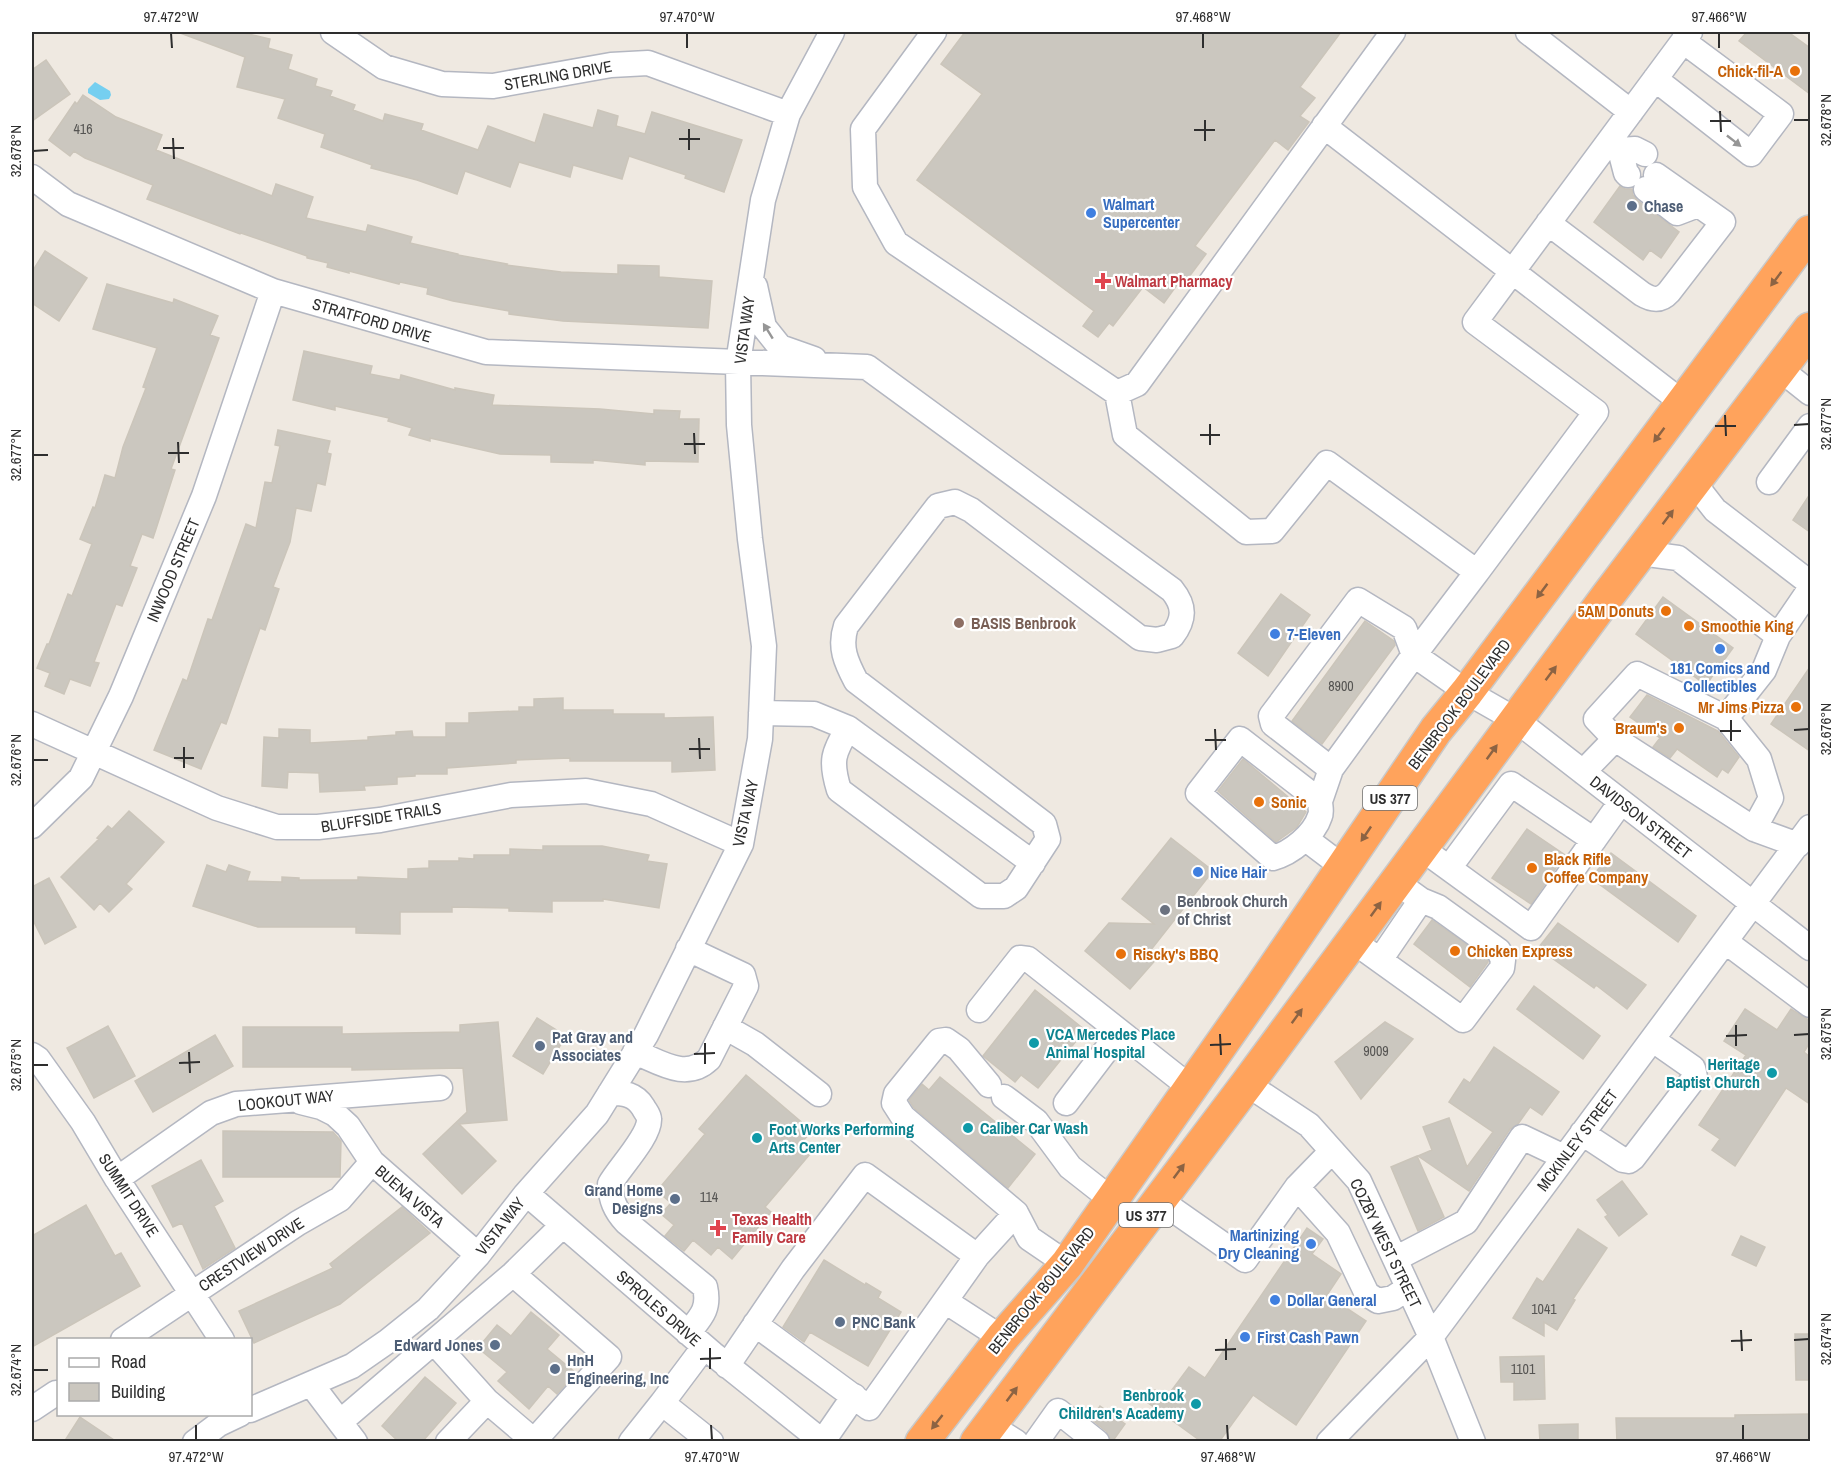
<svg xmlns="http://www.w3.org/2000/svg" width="1842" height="1473" font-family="'Archivo Narrow',sans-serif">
  <rect width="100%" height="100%" fill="#efe9e1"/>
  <path fill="#75cff0" d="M95 82 110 91 111 95 109 99 100 100 88 93V89Z"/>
  <path fill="#cbc7bf" stroke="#cbc5ba" stroke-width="1.5" d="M180 32H240L270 39 268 48 292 55 288 69 317 79 315 86 332 91 330 96 355 105 353 110 383 121 385 114 423 124 421 130 478 150 488 126 535 143 544 114 593 128 598 110 618 116 616 126 645 134 652 112 742 140 724 192 685 178 686 175 629 156 622 179 573 165 570 177 519 162 510 187 465 171 457 194 417 180 371 168 372 165 321 147 325 134 278 118 285 99 237 87 245 57 180 33Z
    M965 32H1341L1300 87 1315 98 1300 116 1309 122 1288 150 1275 140 1195 246 1206 254 1183 285 1179 282 1164 303 1143 287 1113 326 1109 323 1098 337 1083 326 1094 311 917 180 982 94 941 64Z
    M1747 32H1788L1810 48V94L1739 41Z
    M46 60 70 94 32 121V70Z
    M83 95 116 117 162 135 156 150 272 196 276 184 313 197 306 218 366 232 368 225 412 237 410 243 458 254V255L507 264 506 265 561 272 618 274V265L659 266V277L712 281 708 328 563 321 509 314V311L453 301 427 294 428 288 400 282 399 284 349 271V273L327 267 328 263 307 258V256L241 233 240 234 147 199 153 185 85 158 74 151 70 156 49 140 75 102 77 104Z
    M1620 186 1625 189H1632L1633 195 1637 200 1679 232 1661 258 1650 250 1643 260 1594 222Z
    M45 251 87 278 59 321 32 303V272Z
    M107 284 173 303 174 299 218 316 210 335 219 338 171 469 175 470 156 529 153 538 142 534 130 566 137 568 122 606 116 604 94 662 99 663 90 686 70 679 64 694 45 686 50 673 37 668 47 644H49L68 594 72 596 92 544 80 539 93 507 95 508 105 475 115 478 123 447 146 388 143 387 157 348 93 329Z
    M304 351 372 366 370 374 400 380 401 375 455 390V388L494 395 492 405 600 409 654 414V410L680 411 679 419H699L698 462 645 461V465L593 460V463L551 462V455L500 454 430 438V441L409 435 412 428 388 421 389 418 335 406V410L293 400Z
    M278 430 330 441 327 453 331 454 325 485 317 483 311 511 296 508 290 542 273 587 279 589 265 630 260 628 226 724 221 722 201 769 154 750 183 679 187 681 208 619 212 620 246 524 256 528 265 482 272 483 280 446 275 445Z
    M1810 494V532L1793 520Z
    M1281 594 1310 615 1268 676 1238 653Z
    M1663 597 1733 648 1706 685 1636 634Z
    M1365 621 1394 641 1395 645 1322 744 1292 721Z
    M1810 667V751L1771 724Z
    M1647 695 1718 731 1739 757 1728 773 1722 769 1717 777 1677 749 1670 758 1653 747 1660 738 1630 717Z
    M563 698V710H613V714H664V718L713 717 715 770 672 772V761H570V758L516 760V763L447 768V774H415V776L397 777V784L364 786 365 790 320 792 319 773 288 772 287 788 262 786 264 737 279 738V729L310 730V743L368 740V737L396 735V732L412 731 413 737H446V723H469V713L519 711V707H534V699Z
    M1243 759 1306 812 1297 827 1276 842 1218 791Z
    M129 811 164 842 126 884 132 889 109 912 100 903 94 910 61 877 99 839 97 838 108 826 112 829Z
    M1527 829 1565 855 1531 904 1492 878Z
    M1171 838 1213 871 1150 951 1158 957 1130 989 1085 951 1109 923 1154 924 1122 899Z
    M543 846H602L649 855 647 861 667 864 659 908 603 899V901H552V912L509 911V908L452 907V912H400V934L356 933V927H258L193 906 207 865 226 872 229 865 250 872 247 881 282 882V877L299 878V880H358V877L408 879V869L429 868V861H459V858L474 859V855H510V849L543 850Z
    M1611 853 1696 916 1678 942 1591 878Z
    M49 878 76 927 45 944 32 918V887Z
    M1432 920 1488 960V962L1470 987 1414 944Z
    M1558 923 1646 985 1627 1009 1596 985 1594 988 1538 948Z
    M1534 986 1600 1036 1583 1059 1517 1009Z
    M1035 990 1085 1030 1038 1088 1021 1075 1015 1082 983 1056Z
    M1745 1009 1777 1030 1791 1009 1810 1021V1042L1804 1052 1810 1057V1104L1786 1088 1735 1166 1712 1150 1720 1139 1699 1125 1746 1055 1724 1041Z
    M537 1018 566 1036 543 1074 513 1056Z
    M498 1022 507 1120 459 1124 496 1161 462 1194 423 1154 467 1112 463 1068 352 1070V1067H243V1027H342V1034L460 1032V1025Z
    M1385 1022 1413 1039 1361 1099 1335 1062Z
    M108 1026 135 1076 94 1098 67 1048Z
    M215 1035 233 1066 153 1112 135 1081Z
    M1494 1047 1559 1092 1542 1115 1530 1107 1518 1124 1510 1129 1469 1191 1418 1156 1432 1150 1423 1127 1449 1118 1467 1167 1493 1132 1449 1102 1464 1079 1470 1083Z
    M746 1075 812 1131 799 1145 810 1154 765 1207 771 1212 732 1259 718 1247 711 1255 693 1240 684 1251 665 1236 674 1225 661 1214 671 1203 657 1191 705 1134 699 1129Z
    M940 1077 1035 1154 1008 1188 914 1108 909 1100 922 1084 929 1090Z
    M223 1131 333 1132 341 1141 340 1177H223Z
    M1417 1156 1444 1217 1418 1231 1391 1167Z
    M201 1160 223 1201 214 1206 235 1248 203 1269 182 1223 173 1227 152 1186Z
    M1622 1181 1647 1214 1619 1236 1605 1217 1608 1215 1597 1200Z
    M86 1205 115 1256 121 1253 140 1286 32 1347V1236Z
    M402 1207 430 1233 340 1304 254 1343 239 1311 333 1268 330 1264Z
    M1307 1228 1323 1239 1312 1254 1341 1274 1327 1295 1366 1321 1296 1425 1253 1395 1219 1442H1202L1147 1402 1155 1390 1166 1398 1189 1367 1205 1378Z
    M1578 1229 1607 1248 1573 1299 1575 1300 1557 1330 1544 1322V1336L1513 1318 1537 1278 1543 1282Z
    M1741 1236 1765 1247 1756 1266 1732 1255Z
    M824 1260 865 1285 866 1283 881 1292 878 1298 901 1312 868 1366 810 1332 804 1342 783 1327Z
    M531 1312 559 1335 547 1349 576 1373 557 1394 548 1386 529 1409 498 1381 507 1372 478 1348 497 1325 511 1336Z
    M1795 1334H1810V1380H1796Z
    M1544 1356 1545 1399 1514 1400V1382H1501L1500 1357Z
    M425 1377 456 1403 422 1442H399L382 1426Z
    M1100 1406 1125 1424 1112 1442 1106 1431 1091 1419Z
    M1810 1414V1442H1617L1616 1418H1735V1415Z
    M80 1417 117 1442H64Z
    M1578 1424V1442H1540L1539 1425Z"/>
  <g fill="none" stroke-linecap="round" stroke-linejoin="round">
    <g stroke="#b4b7c1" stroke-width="27">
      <path id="minor" d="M333 32 384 67 442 84 493 86 611 65 648 63 788 114
        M934 32 863 129 865 187 896 243 1117 393 1137 384 1393 32
        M1528 32 1631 112
        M1655 79 1751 154 1781 114 1683 41
        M1324 126 1683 403
        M1628 175 1626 173 1620 150 1635 149 1645 154
        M32 177 68 204 273 291 486 352 867 367 1172 590C1185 606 1185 619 1172 636L1157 640 1140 638 971 510 955 502 938 506 846 626C839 647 846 662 856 681L1044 824 1048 839 1016 888 1004 896H981L839 790C830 761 833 753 848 728L814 714 761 713
        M1646 189 1677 213 1698 205
        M1548 223 1642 294C1652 300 1660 302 1669 292L1723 222 1656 175
        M755 286 764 327 780 347 814 359
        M1780 369 1810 393
        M1117 393 1125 435 1246 532 1272 531 1327 463 1477 572 1596 412 1475 322 1690 32
        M1769 482 1810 426
        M1694 483 1715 510 1810 583
        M1640 553 1678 558 1778 636 1810 589
        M1477 572 1414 655 1404 628 1358 600 1271 716 1273 724 1331 769 1414 655 1467 692 1516 720 1810 948
        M1726 718 1764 670 1778 636
        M32 724 217 808 277 827H318L380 820 511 795 586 791 651 804 741 844
        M848 728 1033 863
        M1615 739 1596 719 1637 674 1726 718 1759 759 1771 798 1754 829
        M1583 772 1615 739 1754 829 1798 845
        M1320 801C1320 806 1322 812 1320 816 1314 835 1291 853 1273 858L1198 793 1240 739 1320 801 1331 769
        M32 826 81 778 121 696 204 496 273 291
        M1306 839 1343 867
        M1421 848 1531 928 1621 802
        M1449 868 1511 784 1594 840
        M1353 941 1463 1020 1502 968 1503 960 1499 951 1438 907 1421 900 1396 882
        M1726 942 1810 1005
        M1380 960 1421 900
        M979 1010 1020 958 1028 959 1191 1088
        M725 1027 755 1044 819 1094
        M635 1052C660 1062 686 1081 709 1059L746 986 743 975 688 949
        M32 1055 38 1059 83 1122 117 1179 222 1340
        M1247 1084 1309 1125 1359 1181 1431 1337 1473 1442
        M989 1085 959 1049 946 1040 939 1041 896 1094 894 1103 903 1117 1016 1213 1029 1238 1067 1264
        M610 1093C624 1093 635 1094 643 1107 645 1111 649 1115 649 1119 650 1136 619 1168 610 1184 611 1200 615 1210 626 1222L705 1287C710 1309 701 1317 688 1333
        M1004 1097 1036 1121 1070 1167 1112 1200
        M301 1102 321 1107 335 1114 348 1126 372 1162 478 1255
        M1066 1103 1120 1032
        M1582 1133 1623 1160 1629 1161 1633 1158 1695 1077 1693 1068 1653 1040
        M117 1179 211 1113 236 1104 440 1088
        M1297 1187 1338 1233 1367 1294 1378 1301 1393 1298 1408 1288
        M525 1195 534 1200 713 1354 823 1442
        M1158 1199 1245 1260 1297 1187 1332 1151
        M977 1256 1016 1213
        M1395 1259 1466 1222 1522 1137 1564 1157
        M945 1301 1002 1338
        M123 1340 298 1223 340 1199 372 1162
        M434 1342 487 1401
        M704 1347 662 1403 711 1442
        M727 1366 793 1269 865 1175 977 1256 869 1408 755 1324
        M311 1384 355 1442
        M32 1409 56 1393
        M250 1410 352 1366 388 1341 428 1309 478 1255 525 1195 597 1114 646 1035 741 844 760 739 764 646 750 539 739 425 738 363 763 200 788 114 832 32
        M340 1422 513 1274 563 1225
        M989 1425 1016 1442
        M823 1441 854 1396
        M195 1442 219 1424 240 1414
        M448 1442 487 1401 534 1441 609 1357 513 1274
        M631 1442 662 1403
        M1036 1442 1058 1411 1097 1442
        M1329 1442 1431 1337 1810 827"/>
    </g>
    <g stroke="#c9c9c9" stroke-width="36">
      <path id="highway" d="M922 1442 1002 1338 1067 1264 1262 986 1436 730 1467 692 1810 232
        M977 1442 1247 1084 1609 594 1810 329"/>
    </g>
    <use href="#minor" stroke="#fff" stroke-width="24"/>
    <use href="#highway" stroke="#ffa35c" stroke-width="33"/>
  </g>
  <defs><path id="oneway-solid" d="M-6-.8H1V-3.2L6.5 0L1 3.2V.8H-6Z" transform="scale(1.5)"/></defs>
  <g fill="#969696">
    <use href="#oneway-solid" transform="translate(1734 141) rotate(38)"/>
    <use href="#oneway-solid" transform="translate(768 331) rotate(-122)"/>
  </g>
  <g fill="#8c6343">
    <use href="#oneway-solid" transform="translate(1776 279) rotate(127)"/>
    <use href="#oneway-solid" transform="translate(1659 435) rotate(127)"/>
    <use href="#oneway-solid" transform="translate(1668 517) rotate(-53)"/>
    <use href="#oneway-solid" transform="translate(1542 591) rotate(127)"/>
    <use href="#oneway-solid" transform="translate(1551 673) rotate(-53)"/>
    <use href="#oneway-solid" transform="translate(1492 752) rotate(-54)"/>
    <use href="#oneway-solid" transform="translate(1366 834) rotate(124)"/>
    <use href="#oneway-solid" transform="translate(1376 909) rotate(-54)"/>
    <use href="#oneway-solid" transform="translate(1297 1016) rotate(-54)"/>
    <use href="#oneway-solid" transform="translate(1179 1171) rotate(-53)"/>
    <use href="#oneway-solid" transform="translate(1012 1394) rotate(-53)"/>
    <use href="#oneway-solid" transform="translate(937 1422) rotate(128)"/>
  </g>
  <path fill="none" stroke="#2e2e2e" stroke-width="2" d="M171 33 172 48M687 33V48M1203 33V48M1719 33V48M1720 111 1721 132M1205 120V141M1794 120H1809M1710 121H1731M689 129V150M1194 130H1215M173 138 174 159M679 139H700M163 148H184M33 151 48 150M1725 415 1726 436M1210 424V445M1794 425 1809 424M1715 426H1736M694 433 695 454M1200 435H1220M178 442 179 463M684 444H705M168 453H189M33 455H48M1731 720V741M1215 729 1216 750M1794 730 1809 729M1720 731H1741M699 738 700 759M1205 740H1226M184 747V768M689 749H710M174 758H194M33 760H48M1736 1025V1046M1220 1034 1221 1055M1794 1035 1809 1034M1726 1036 1747 1035M705 1043V1064M1210 1045 1231 1044M189 1052 190 1073M694 1054 715 1053M179 1063 200 1062M33 1065H48M1741 1330 1742 1351M1226 1339V1360M1794 1340 1809 1339M1731 1341 1752 1340M710 1348V1369M1215 1350 1236 1349M700 1359 721 1358M33 1370H48M196 1425V1440M711 1425 712 1440M1227 1425 1228 1440M1743 1425V1440"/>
  <g fill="#e8710a" stroke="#fff" stroke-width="2">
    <circle cx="1795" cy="71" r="6"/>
    <circle cx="1666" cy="611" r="6"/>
    <circle cx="1689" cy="626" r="6"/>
    <circle cx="1796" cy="707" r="6"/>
    <circle cx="1679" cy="728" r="6"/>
    <circle cx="1259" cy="802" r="6"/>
    <circle cx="1532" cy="868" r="6"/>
    <circle cx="1455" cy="951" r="6"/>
    <circle cx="1121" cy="954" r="6"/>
  </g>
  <g fill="#5c6f8a" stroke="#fff" stroke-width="2">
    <circle cx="1632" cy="206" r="6"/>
    <circle cx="540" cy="1046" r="6"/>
    <circle cx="675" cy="1199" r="6"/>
    <circle cx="840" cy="1322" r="6"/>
    <circle cx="495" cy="1345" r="6"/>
    <circle cx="555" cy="1369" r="6"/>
  </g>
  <g fill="#3f7fe0" stroke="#fff" stroke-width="2">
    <circle cx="1091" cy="213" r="6"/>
    <circle cx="1275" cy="634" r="6"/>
    <circle cx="1720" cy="649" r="6"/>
    <circle cx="1198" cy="872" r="6"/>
    <circle cx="1311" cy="1244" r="6"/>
    <circle cx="1275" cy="1300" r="6"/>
    <circle cx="1245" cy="1337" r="6"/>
  </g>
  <g fill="#e0444e" stroke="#fff" stroke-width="2">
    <path d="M1100 272h6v6h6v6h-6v6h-6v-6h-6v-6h6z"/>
    <path d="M715 1219h6v6h6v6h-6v6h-6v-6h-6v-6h6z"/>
  </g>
  <circle fill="#8d6e63" stroke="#fff" stroke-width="2" cx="959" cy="623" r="6"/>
  <circle fill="#6b7280" stroke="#fff" stroke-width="2" cx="1165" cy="910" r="6"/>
  <g fill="#0f9aa8" stroke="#fff" stroke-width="2">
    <circle cx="1034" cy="1043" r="6"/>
    <circle cx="1772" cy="1073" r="6"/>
    <circle cx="968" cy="1128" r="6"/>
    <circle cx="757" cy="1138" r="6"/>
    <circle cx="1196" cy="1404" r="6"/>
  </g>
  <g text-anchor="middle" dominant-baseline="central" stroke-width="4.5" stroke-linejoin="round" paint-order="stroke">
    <g font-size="14" fill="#555452">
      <text x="83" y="129">416</text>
      <text x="1341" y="686">8900</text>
      <text x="1376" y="1051">9009</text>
      <text x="709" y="1197">114</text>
      <text x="1544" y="1309">1041</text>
      <text x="1523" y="1369">1101</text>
    </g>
    <g fill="#fff" stroke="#6d6d6d" stroke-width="1.5">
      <rect x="1363" y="786" width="54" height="24" rx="4.5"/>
      <rect x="1119" y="1203" width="54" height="24" rx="4.5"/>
    </g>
    <g font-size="15" font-weight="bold" fill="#2e2e2e">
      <text x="1390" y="798">US 377</text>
      <text x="1146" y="1215">US 377</text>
    </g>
    <g font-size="16" font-weight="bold" fill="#c56008" stroke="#fff" text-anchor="start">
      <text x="1783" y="71" text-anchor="end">Chick-fil-A</text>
      <text x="1654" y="611" text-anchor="end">5AM Donuts</text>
      <text x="1701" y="626">Smoothie King</text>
      <text x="1784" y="707" text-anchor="end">Mr Jims Pizza</text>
      <text x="1667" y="728" text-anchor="end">Braum's</text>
      <text x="1271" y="802">Sonic</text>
      <text x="1544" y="859">Black Rifle<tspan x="1544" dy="18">Coffee Company</tspan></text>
      <text x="1467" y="951">Chicken Express</text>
      <text x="1133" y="954">Riscky's BBQ</text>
    </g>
    <g font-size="16" fill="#2e2e2e" stroke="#fff">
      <text transform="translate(558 75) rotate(-10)">STERLING DRIVE</text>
      <text transform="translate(372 320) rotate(16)">STRATFORD DRIVE</text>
      <text transform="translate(744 330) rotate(-82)">VISTA WAY</text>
      <text transform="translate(173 570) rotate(-67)">INWOOD STREET</text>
      <text transform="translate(1459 704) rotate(-53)">BENBROOK BOULEVARD</text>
      <text transform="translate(745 813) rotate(-77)">VISTA WAY</text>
      <text transform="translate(381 817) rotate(-9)">BLUFFSIDE TRAILS</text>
      <text transform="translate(1641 817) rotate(38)">DAVIDSON STREET</text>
      <text transform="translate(286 1100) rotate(-6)">LOOKOUT WAY</text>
      <text transform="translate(1577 1140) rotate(-53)">MCKINLEY STREET</text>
      <text transform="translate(129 1195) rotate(57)">SUMMIT DRIVE</text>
      <text transform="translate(410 1196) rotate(41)">BUENA VISTA</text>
      <text transform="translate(500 1226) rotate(-52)">VISTA WAY</text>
      <text transform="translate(1386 1243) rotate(64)">COZBY WEST STREET</text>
      <text transform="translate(251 1254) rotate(-33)">CRESTVIEW DRIVE</text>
      <text transform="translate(1041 1290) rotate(-51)">BENBROOK BOULEVARD</text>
      <text transform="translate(659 1308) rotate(41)">SPROLES DRIVE</text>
    </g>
    <g font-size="16" font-weight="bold" fill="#366cbe" stroke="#fff" text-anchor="start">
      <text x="1103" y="204">Walmart<tspan x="1103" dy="18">Supercenter</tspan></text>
      <text x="1287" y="634">7-Eleven</text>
      <text x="1720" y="668" text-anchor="middle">181 Comics and<tspan x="1720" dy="18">Collectibles</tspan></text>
      <text x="1210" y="872">Nice Hair</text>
      <text x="1299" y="1235" text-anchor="end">Martinizing<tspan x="1299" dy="18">Dry Cleaning</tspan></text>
      <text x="1287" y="1300">Dollar General</text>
      <text x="1257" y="1337">First Cash Pawn</text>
    </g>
    <g font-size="16" font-weight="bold" fill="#4e5e75" stroke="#fff" text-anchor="start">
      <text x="1644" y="206">Chase</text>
      <text x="552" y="1037">Pat Gray and<tspan x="552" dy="18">Associates</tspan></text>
      <text x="663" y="1190" text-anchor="end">Grand Home<tspan x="663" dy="18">Designs</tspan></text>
      <text x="852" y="1322">PNC Bank</text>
      <text x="483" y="1345" text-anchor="end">Edward Jones</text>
      <text x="567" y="1360">HnH<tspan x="567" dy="18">Engineering, Inc</tspan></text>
    </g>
    <g font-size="16" font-weight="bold" fill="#be3a42" stroke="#fff" text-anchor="start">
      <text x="1115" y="281">Walmart Pharmacy</text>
      <text x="732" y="1219">Texas Health<tspan x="732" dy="18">Family Care</tspan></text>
    </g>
    <g font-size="16" font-weight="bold" fill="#785e54" stroke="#fff" text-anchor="start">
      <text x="971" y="623">BASIS Benbrook</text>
    </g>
    <g font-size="16" font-weight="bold" fill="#5b616d" stroke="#fff" text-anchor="start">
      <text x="1177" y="901">Benbrook Church<tspan x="1177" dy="18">of Christ</tspan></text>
    </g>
    <g font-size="16" font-weight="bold" fill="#0d838f" stroke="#fff" text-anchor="start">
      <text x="1046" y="1034">VCA Mercedes Place<tspan x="1046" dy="18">Animal Hospital</tspan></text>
      <text x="1760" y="1064" text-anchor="end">Heritage<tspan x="1760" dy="18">Baptist Church</tspan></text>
      <text x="980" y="1128">Caliber Car Wash</text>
      <text x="769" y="1129">Foot Works Performing<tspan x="769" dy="18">Arts Center</tspan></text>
      <text x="1184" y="1395" text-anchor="end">Benbrook<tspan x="1184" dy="18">Children's Academy</tspan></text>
    </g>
  </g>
  <rect width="1842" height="1473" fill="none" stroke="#ffffff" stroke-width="66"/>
  <rect x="57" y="1338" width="195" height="78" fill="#ffffff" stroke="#ababab" stroke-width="1.5"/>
  <rect x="69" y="1358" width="30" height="9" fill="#ffffff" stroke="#ababab" stroke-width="1.5"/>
  <text x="111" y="1368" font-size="18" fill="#2e2e2e">Road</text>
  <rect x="69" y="1383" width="30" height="18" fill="#cbc7bf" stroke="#ababab" stroke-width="1.5"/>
  <text x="111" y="1398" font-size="18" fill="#2e2e2e">Building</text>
  <rect x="33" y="33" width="1776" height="1407" fill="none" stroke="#2e2e2e" stroke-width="2"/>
  <g font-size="15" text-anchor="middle" fill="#2e2e2e">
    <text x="171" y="22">97.472°W</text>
    <text x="687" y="22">97.470°W</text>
    <text x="1203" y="22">97.468°W</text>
    <text x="1719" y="22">97.466°W</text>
    <text transform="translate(1826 120) rotate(-90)" y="5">32.678°N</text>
    <text transform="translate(16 151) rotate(-90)" y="5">32.678°N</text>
    <text transform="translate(1826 424) rotate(-90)" y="5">32.677°N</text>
    <text transform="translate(16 455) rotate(-90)" y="5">32.677°N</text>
    <text transform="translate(1826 729) rotate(-90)" y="5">32.676°N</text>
    <text transform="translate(16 760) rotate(-90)" y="5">32.676°N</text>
    <text transform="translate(1826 1034) rotate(-90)" y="5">32.675°N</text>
    <text transform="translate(16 1065) rotate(-90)" y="5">32.675°N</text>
    <text transform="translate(1826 1339) rotate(-90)" y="5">32.674°N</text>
    <text transform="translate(16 1370) rotate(-90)" y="5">32.674°N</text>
    <text x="196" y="1462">97.472°W</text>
    <text x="712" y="1462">97.470°W</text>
    <text x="1228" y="1462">97.468°W</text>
    <text x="1743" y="1462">97.466°W</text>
  </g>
</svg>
